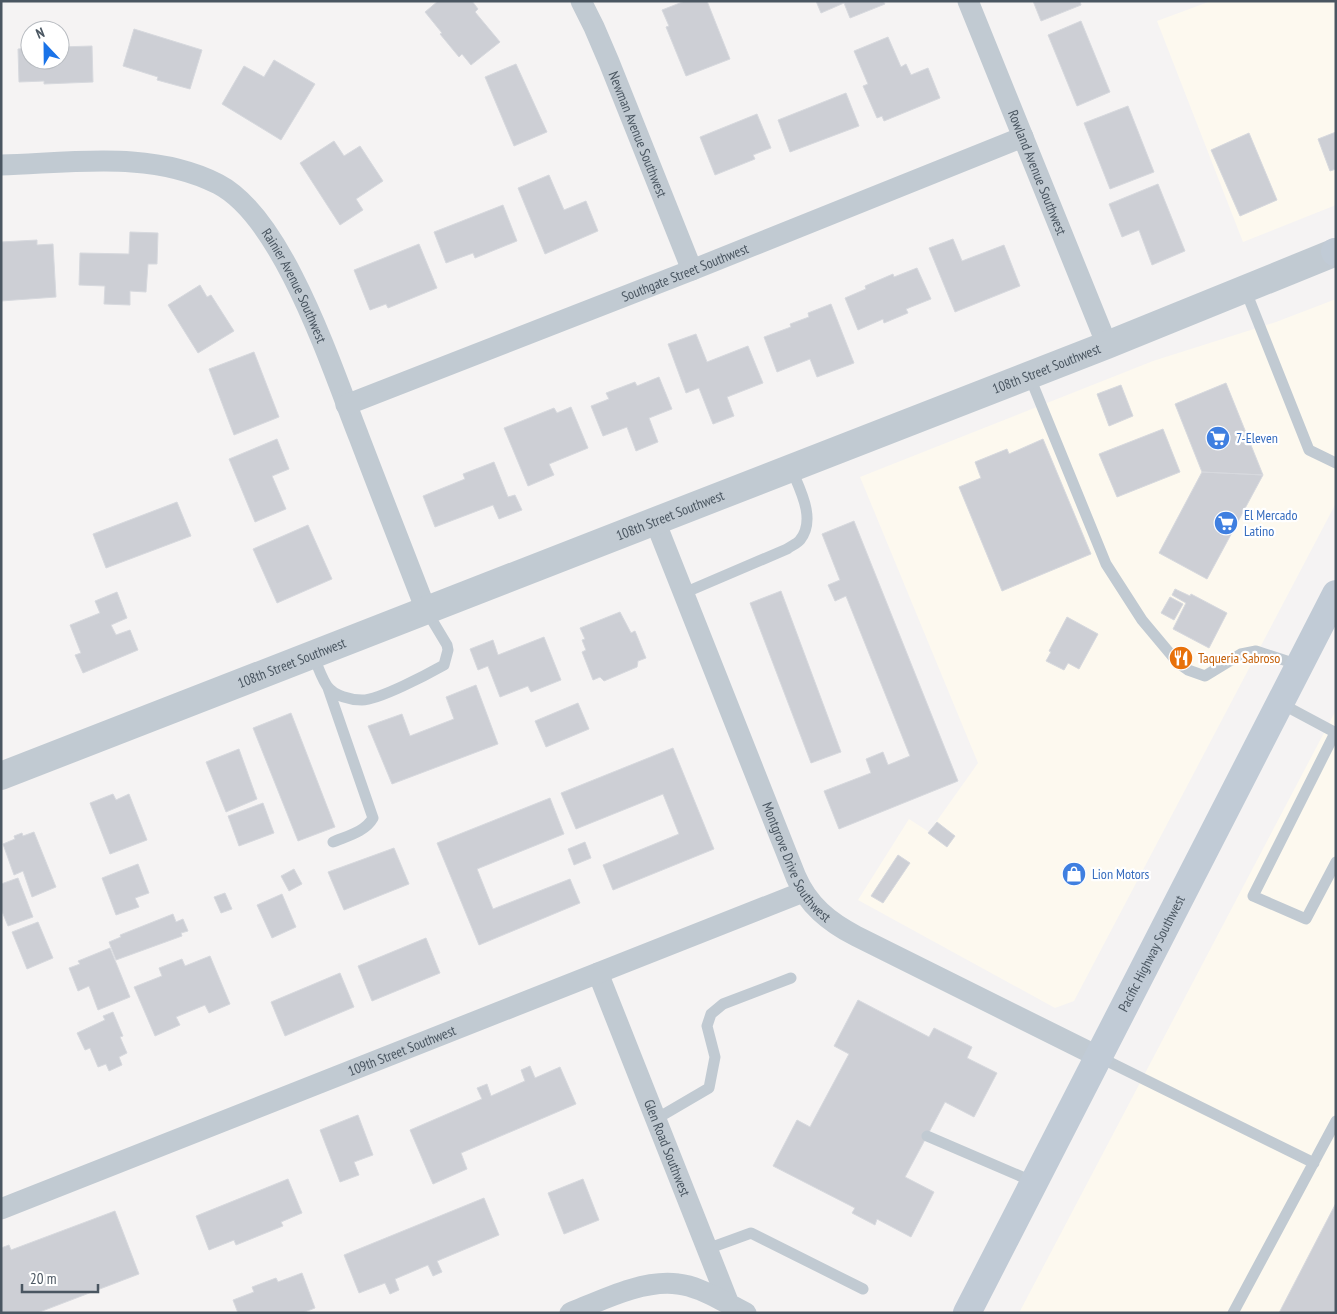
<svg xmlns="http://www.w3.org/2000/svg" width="1337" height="1314" font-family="'PT Sans Narrow',sans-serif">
  <rect width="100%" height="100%" fill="#f5f3f3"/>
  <path fill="#fdf9ef" d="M1211 1H1336V205L1243 242 1157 21Z
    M1336 299V503L1074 1001 1055 1008 858 900 909 819 929 832 978 763 860 477 1153 361 1276 322Z
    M1336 710V1313H1019Z"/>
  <path fill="#cdcfd5" stroke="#d7d9de" d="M438 1H472L478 9 475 12 500 42 471 65 462 54 459 57 440 34 442 33 425 12Z
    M685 1H707L730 59 686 76 666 27 669 26 662 10Z
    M816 1H883L885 4 850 18 844 3 821 13Z
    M1033 1H1080L1081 5 1041 21Z
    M1081 21 1110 92 1077 106 1048 35Z
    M134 29 202 50 190 89 157 80 158 77 123 66Z
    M888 37 901 67 906 64 911 75 928 68 940 98 884 121 882 116 877 118 863 86 868 84 854 51Z
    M92 46 93 82 44 84V81L19 82 18 49 30 48V60H60V47Z
    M274 60 315 84 281 140 222 104 244 66 264 77Z
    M516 64 547 132 514 146 485 77Z
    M846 93 859 126 790 152 778 120Z
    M1128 106 1154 172 1110 189 1084 123Z
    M757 114 771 148 753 155 755 159 715 175 700 137Z
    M1336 132V169L1330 171 1318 139Z
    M1249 133 1277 200 1240 216 1211 150Z
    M334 141 344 156 360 146 383 181 356 199 363 210 340 225 300 163Z
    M549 175 564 210 586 201 598 231 545 254 518 188Z
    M1158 184 1185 251 1152 265 1139 230 1122 237 1109 204Z
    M503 205 517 241 475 258 473 253 446 263 434 232Z
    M130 232 158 233 157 264H148L146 292 130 291V305L104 304 105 286 79 285 80 253 129 254Z
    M953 239 962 261 1004 245 1020 286 955 312 929 248Z
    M37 240V245L53 244 56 297 1 301V242Z
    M419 244 437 288 388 308 386 304 370 310 354 270Z
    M917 268 931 299 906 309 908 313 884 323 883 319 858 330 845 298 866 289 865 286 893 274 894 277Z
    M200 285 207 297 211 295 234 331 198 353 168 305Z
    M831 304 854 363 817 377 810 359 777 372 764 337 791 327 790 324 809 317 808 313Z
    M696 334 707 362 748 346 763 383 727 397 734 416 713 424 699 388 686 393 668 344Z
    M254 352 279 417 234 435 209 369Z
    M659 377 672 409 649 418 658 442 636 451 627 427 603 436 591 406 609 399 606 393 635 382 637 386Z
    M1226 383 1263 475 1202 472 1175 404Z
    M1121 385 1133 416 1109 426 1097 394Z
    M571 407 588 448 549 464 554 475 528 486 504 428 554 408 557 413Z
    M1163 429 1180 472 1117 497 1099 454Z
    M277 439 289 469 272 476 286 509 255 522 229 459Z
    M1043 439 1091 554 1002 591 959 487 981 478 975 462 1007 449 1009 454Z
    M494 462 508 497 515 495 522 510 499 519 493 505 435 527 423 496 465 479 463 474Z
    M1202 472 1263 475 1207 579 1159 553Z
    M177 502 191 536 106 568 93 534Z
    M854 521 958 781 839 829 824 791 871 773 866 759 883 752 888 765 910 756 846 596 835 601 828 585 840 580 822 534Z
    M308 525 332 579 277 603 253 549Z
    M1175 589 1190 596 1191 594 1227 613 1209 648 1173 629 1186 603 1172 595Z
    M781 591 841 752 811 763 750 603Z
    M117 592 127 618 111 625 116 635 130 630 138 650 83 673 75 655 81 653 70 625 100 613 95 601Z
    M1170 597 1183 604 1174 620 1161 613Z
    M620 612 631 633 635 631 646 658 638 661 637 667 604 681 600 677 593 680 582 652 586 650 582 640 585 639 580 628Z
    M1067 617 1098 634 1079 669 1068 663 1064 670 1046 661 1051 652 1049 651Z
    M544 637 561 680 531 692 528 686 500 697 488 666 478 670 470 649 493 640 498 655Z
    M476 685 498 744 392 784 368 726 402 714 410 736 454 719 446 697Z
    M578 703 589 729 546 747 535 721Z
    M291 713 335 827 298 841 253 728Z
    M673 748 714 849 613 890 603 865 679 834 663 794 576 829 561 793Z
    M239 749 257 799 226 812 206 762Z
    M113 794 116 800 129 794 147 840 110 854 90 803Z
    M550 798 564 834 477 869 493 909 570 879 580 903 479 945 437 843Z
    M263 803 274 833 239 846 228 816Z
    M937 822 955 836 947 847 928 833Z
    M34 832 56 887 32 897 23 871 14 875 3 844 15 839 14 836 22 833 23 836Z
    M585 842 591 858 574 865 568 849Z
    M394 848 409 884 344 910 328 872Z
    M898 855 910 863 883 903 871 896Z
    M138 864 149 893 135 898 139 907 116 915 102 878Z
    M294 869 302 884 289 891 281 876Z
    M18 878 33 917 8 926 1 909V884Z
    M225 893 232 909 221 913 214 897Z
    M282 894 296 927 272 938 257 905Z
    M173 914 176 922 183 919 188 931 181 933 182 936 116 960 109 942 121 937 120 935Z
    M38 922 53 958 27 969 12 932Z
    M426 938 440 973 372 1001 358 966Z
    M110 948 130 997 98 1010 89 986 78 991 69 968 80 964 78 961Z
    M210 956 230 1004 209 1013 205 1005 176 1017 180 1025 155 1036 134 987 162 976 159 968 182 959 185 966Z
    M340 973 354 1007 285 1036 271 1002Z
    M858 1000 929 1037 934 1028 972 1047 967 1058 997 1073 974 1117 945 1102 927 1136 905 1177 934 1192 911 1237 877 1219 875 1225 852 1213 855 1208 773 1166 797 1120 810 1127 849 1054 834 1046Z
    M113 1012 123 1036 120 1037 127 1053 119 1057 122 1065 109 1071 106 1064 98 1067 90 1048 85 1050 77 1033 105 1020 103 1016Z
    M530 1066 535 1078 560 1067 576 1104 461 1153 467 1169 433 1184 410 1130 482 1099 477 1088 487 1084 491 1096 525 1081 521 1070Z
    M358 1115 373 1155 354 1162 359 1175 340 1182 320 1130Z
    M288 1179 302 1213 281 1222 283 1226 236 1245 234 1240 209 1250 196 1216Z
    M583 1179 599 1220 564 1234 548 1193Z
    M484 1198 499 1235 437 1261 442 1272 433 1276 428 1265 395 1279 399 1290 390 1294 385 1283 359 1293 344 1255Z
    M1336 1203V1313H1279Z
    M115 1211 139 1274 37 1313H1V1248L9 1245 11 1250Z
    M302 1273 315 1308 302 1313H238L233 1300 254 1292 252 1287 276 1278 278 1282Z"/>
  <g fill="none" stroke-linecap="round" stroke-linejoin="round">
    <path stroke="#c1cad2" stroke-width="11" d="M1245 289 1309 450 1336 463
      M1029 375 1106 564 1142 620 1178 663 1188 670 1205 676 1241 654 1256 651 1299 665
      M684 593 787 549C791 546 798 543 800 540 817 519 799 488 791 468
      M313 654C317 665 321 677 327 686 334 696 351 700 362 700 379 700 428 674 444 665L448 650 447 645 426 610
      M328 688 373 818C365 832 347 836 333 842
      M1280 703 1336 733
      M1335 733 1253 896 1306 919 1336 862
      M1099 1057 1314 1163
      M656 1119 709 1088 715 1057 707 1026 711 1014 723 1004 791 978
      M927 1136 1034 1182
      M707 1249 751 1233 863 1289
      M1233 1313 1336 1121"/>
    <g stroke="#c1cad2" stroke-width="21">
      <path id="s1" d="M581 1 594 27 609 62 692 270"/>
      <path id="s2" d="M968 1 1107 345"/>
      <path id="s3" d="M1 165C72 163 152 150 218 184 284 218 332 369 359 437 381 495 404 553 426 610"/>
      <path id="s4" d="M346 405 692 270 1023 137"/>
      <path id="s5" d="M655 521 796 877C808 905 829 922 856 936L1099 1057"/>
      <path id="s6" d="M598 973 729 1304 746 1313"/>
      <path id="s7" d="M1 1209 803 892"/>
      <path d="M570 1313C602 1300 644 1279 678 1284 696 1286 713 1296 729 1304"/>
    </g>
    <path stroke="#c1cad2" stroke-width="28" id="s8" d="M1 776 1107 345 1336 252"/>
    <g stroke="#c1cbd6" stroke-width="28">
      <path d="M1335 252H1336"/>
      <path id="s9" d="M967 1313 1336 594"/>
    </g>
  </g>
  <defs>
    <g id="supermarket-disc" transform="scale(1.25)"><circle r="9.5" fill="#3f7fe0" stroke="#fff"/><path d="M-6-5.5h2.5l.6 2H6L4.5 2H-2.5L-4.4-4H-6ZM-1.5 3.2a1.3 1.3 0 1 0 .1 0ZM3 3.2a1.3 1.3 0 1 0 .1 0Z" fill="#fff"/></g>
    <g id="restaurant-disc" transform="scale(1.25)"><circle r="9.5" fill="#e8710a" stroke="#fff"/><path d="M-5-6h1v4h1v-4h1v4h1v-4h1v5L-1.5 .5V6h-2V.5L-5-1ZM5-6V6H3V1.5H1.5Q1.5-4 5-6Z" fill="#fff"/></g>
    <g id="shop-disc" transform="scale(1.25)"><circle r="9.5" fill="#3f7fe0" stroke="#fff"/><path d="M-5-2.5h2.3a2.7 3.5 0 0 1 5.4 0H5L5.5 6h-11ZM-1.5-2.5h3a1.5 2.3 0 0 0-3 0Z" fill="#fff"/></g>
  </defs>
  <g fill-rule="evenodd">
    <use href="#supermarket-disc" x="1218" y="438"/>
    <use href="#supermarket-disc" x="1226" y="523"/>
    <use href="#restaurant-disc" x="1181" y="658"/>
    <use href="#shop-disc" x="1074" y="874"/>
  </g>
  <g text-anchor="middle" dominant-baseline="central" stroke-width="4.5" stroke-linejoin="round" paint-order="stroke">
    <g font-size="14" fill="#4a5661" stroke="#fff">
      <text stroke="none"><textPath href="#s1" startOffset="145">Newman Avenue Southwest</textPath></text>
      <text stroke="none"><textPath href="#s2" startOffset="185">Rowland Avenue Southwest</textPath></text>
      <text stroke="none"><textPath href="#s4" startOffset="364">Southgate Street Southwest</textPath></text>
      <text stroke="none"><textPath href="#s3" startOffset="350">Rainier Avenue Southwest</textPath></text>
      <text stroke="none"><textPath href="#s8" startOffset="1122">108th Street Southwest</textPath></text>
      <text stroke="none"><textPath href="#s8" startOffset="718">108th Street Southwest</textPath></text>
      <text stroke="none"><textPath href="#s8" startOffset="312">108th Street Southwest</textPath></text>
      <text stroke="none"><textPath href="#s5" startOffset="370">Montgrove Drive Southwest</textPath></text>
      <text stroke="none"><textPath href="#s9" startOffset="404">Pacific Highway Southwest</textPath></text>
      <text stroke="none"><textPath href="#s7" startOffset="431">109th Street Southwest</textPath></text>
      <text stroke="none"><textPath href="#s6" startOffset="188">Glen Road Southwest</textPath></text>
    </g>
    <g font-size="14" fill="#366cbe" stroke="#fff" text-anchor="start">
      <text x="1236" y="438">7-Eleven</text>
      <text x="1244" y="515">El Mercado<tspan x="1244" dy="16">Latino</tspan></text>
      <text x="1092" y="874">Lion Motors</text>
    </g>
    <g font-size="14" fill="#c56008" stroke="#fff" text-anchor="start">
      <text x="1198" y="658">Taqueria Sabroso</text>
    </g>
  </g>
  <rect width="1337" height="1314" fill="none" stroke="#4a5661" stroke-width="5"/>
  <g transform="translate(45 45) rotate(338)"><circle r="24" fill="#ffffff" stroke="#b7bbc0"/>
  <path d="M0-4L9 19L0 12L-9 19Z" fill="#1a73e8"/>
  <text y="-8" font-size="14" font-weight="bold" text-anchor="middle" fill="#4a5661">N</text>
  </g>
  <path d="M22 1284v8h76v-8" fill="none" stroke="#4a5661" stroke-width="2.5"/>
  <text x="30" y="1284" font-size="15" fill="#4a5661" stroke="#ffffff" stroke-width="4" paint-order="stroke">20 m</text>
</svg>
